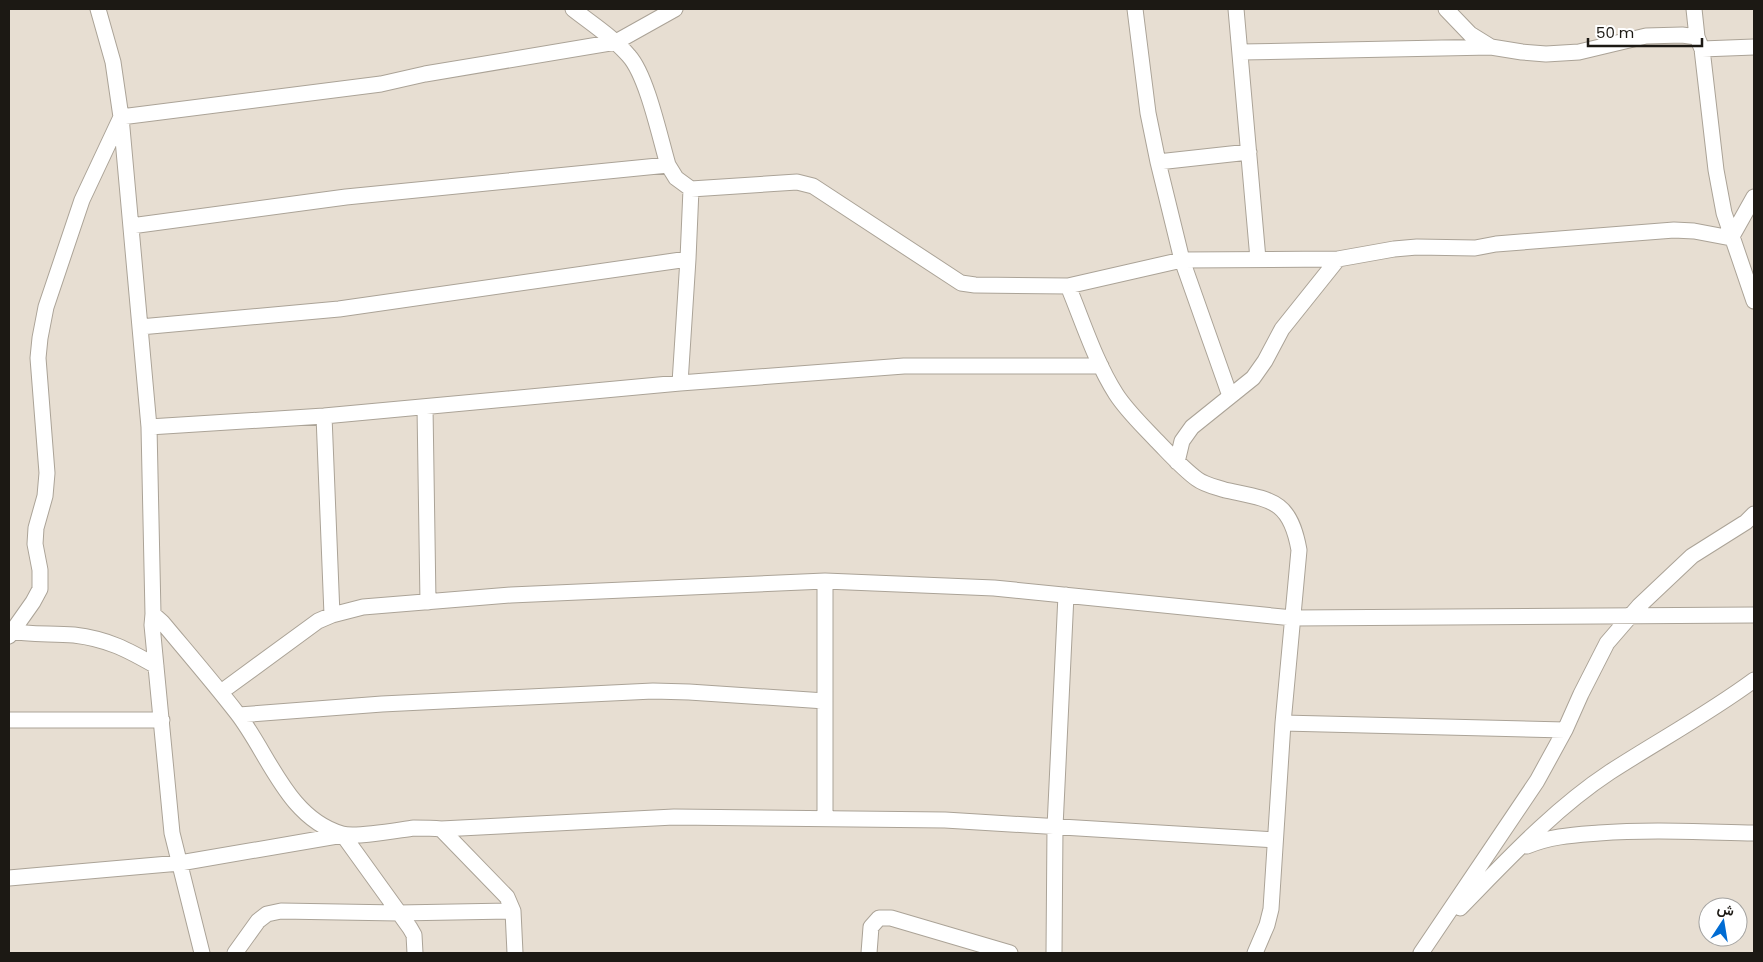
<svg xmlns="http://www.w3.org/2000/svg" width="1763" height="962" font-family="Poppins,Vazirmatn,sans-serif">
  <rect width="100%" height="100%" fill="#e7ded2"/>
  <g fill="none" stroke-linecap="round" stroke-linejoin="round">
    <g stroke="#aba397" stroke-width="17">
      <path id="street" d="M98 9 113 62 121 117 149 427 153 614
        M573 9C592 24 613 37 629 56 647 76 660 138 668 165L676 178 691 189 797 182 813 186 961 283 975 285 1068 286 1182 260 1338 259 1394 249 1417 247 1475 248 1496 244 1674 230 1694 231 1731 238 1754 197
        M1135 9 1148 113 1158 162 1182 260 1230 396
        M1236 9 1258 259
        M1446 9 1470 34 1491 47 1522 52 1546 54 1579 52 1646 36 1682 35 1697 37 1702 49 1716 170 1724 213 1754 301
        M1694 9 1697 37
        M1702 49 1754 47
        M1241 52 1491 47
        M1158 162 1249 152
        M131 226 346 197 668 165
        M1068 286C1083 322 1095 361 1116 394 1127 411 1142 425 1156 440 1169 453 1182 468 1197 479 1205 485 1216 487 1225 490 1271 500 1290 499 1299 550L1283 723 1271 909 1267 925 1255 953
        M140 327 339 309 688 259
        M680 383 688 259 691 189
        M425 407 428 602
        M324 416 332 615
        M149 427 324 416 680 383 904 366H1101
        M1177 462 1182 441 1192 427 1253 378 1265 361 1282 329 1338 259
        M825 581V819
        M9 631C30 635 53 633 74 635 108 639 128 650 156 666
        M9 636 33 602 40 589V570L35 544 36 528 45 496 47 473 38 358 40 338 46 307 82 200 121 117 381 84 425 74 616 42 675 9
        M221 692 318 621 332 615 363 607 511 595 825 581 994 588 1293 618 1754 615
        M239 715 382 704 653 691 689 692 825 701
        M9 720H162
        M1283 723 1565 730
        M441 829 674 817 945 820 1275 840
        M1527 846C1551 836 1574 835 1599 833 1651 829 1703 832 1754 833
        M9 878 180 863 343 835 410 928 414 935 415 953
        M1460 908C1507 860 1554 809 1610 772 1658 741 1708 714 1754 680
        M202 953 172 833 152 625 153 614 162 622C187 652 213 682 237 713 269 754 287 818 342 834 356 838 398 830 414 828 423 828 432 828 441 829L507 897 513 911 515 953
        M235 953 258 921 267 914 281 911 398 913 513 911
        M869 953 871 927 879 918H891L1010 953
        M1054 953 1055 827 1066 595
        M1421 953 1537 781 1565 730 1581 694 1607 643 1639 606 1692 556 1746 522 1754 514"/>
    </g>
    <use href="#street" stroke="#fff" stroke-width="15"/>
  </g>
  <rect width="1763" height="962" fill="none" stroke="#1c1914" stroke-width="20"/>
  <g transform="translate(1723 922) rotate(12)"><circle r="24" fill="#ffffff" stroke="#a4a3a1"/>
  <path d="M0-4L9 19L0 12L-9 19Z" fill="#006cd3"/>
  <text y="-8" font-size="14" font-weight="bold" text-anchor="middle" fill="#1c1914">ش</text>
  </g>
  <path d="M1588 38v8h114v-8" fill="none" stroke="#1c1914" stroke-width="2.5"/>
  <text x="1596" y="38" font-size="15" fill="#1c1914" stroke="#ffffff" stroke-width="4" paint-order="stroke">50 m</text>
</svg>
